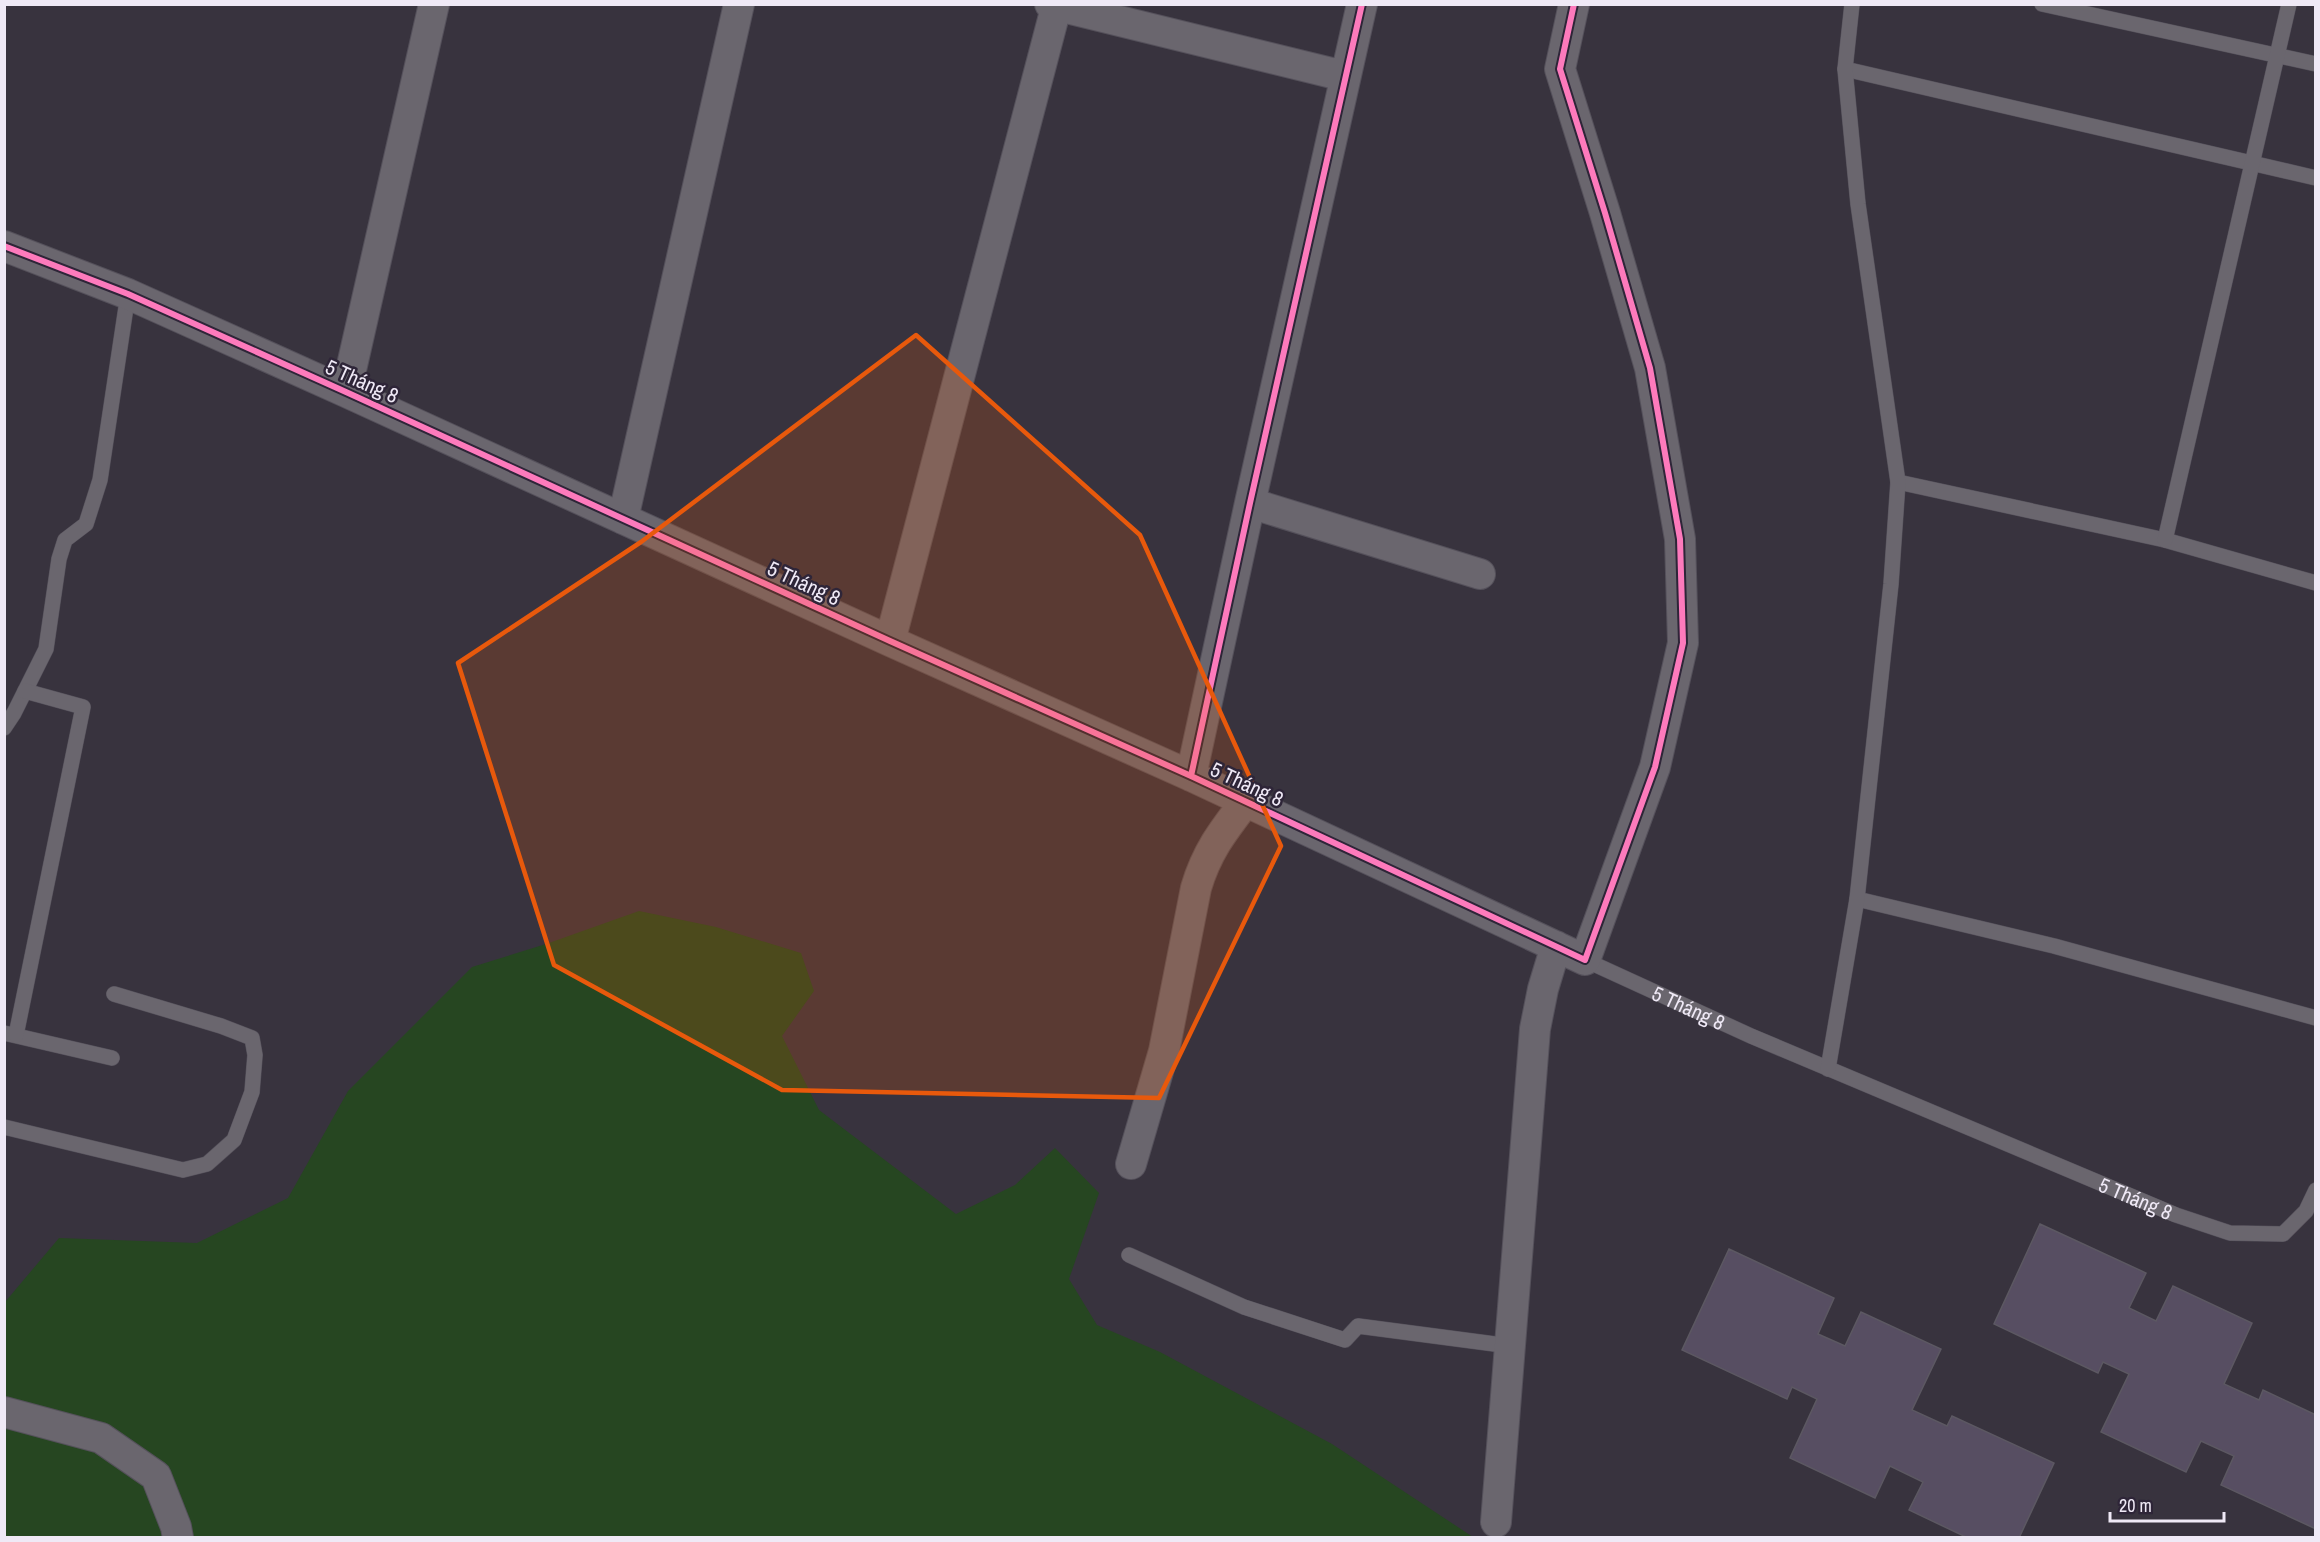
<svg xmlns="http://www.w3.org/2000/svg" width="2320" height="1542" font-family="'Archivo Narrow',sans-serif">
  <rect width="100%" height="100%" fill="#38333e"/>
  <path fill="#264621" d="M639 911 716 927 801 953 814 991 782 1036 819 1110 956 1214 1015 1185 1055 1148 1099 1193 1069 1279 1097 1325 1160 1352 1332 1444 1473 1537 5 1538V1302L59 1238 197 1243 288 1198 348 1091 472 967 546 944Z"/>
  <path fill="#574e62" stroke="#5c5862" stroke-width="1.5" d="M2040 1224 2146 1273 2129 1308 2156 1321 2173 1286 2252 1323 2224 1384 2259 1400 2263 1390 2316 1415V1529L2221 1485 2234 1456 2201 1441 2186 1472 2101 1432 2129 1374 2103 1362 2098 1373 1994 1324Z
    M1729 1249 1834 1298 1818 1334 1845 1346 1861 1312 1941 1349 1912 1410 1947 1426 1952 1416 2054 1463 2019 1538H1968L1909 1510 1923 1482 1890 1466 1875 1498 1790 1458 1817 1399 1792 1387 1787 1399 1682 1350Z"/>
  <g fill="none" stroke-linecap="round" stroke-linejoin="round">
    <g stroke="#55515b" stroke-width="16">
      <g id="lane">
        <path d="M2042 4 2316 64"/>
        <path d="M1845 69 2316 178"/>
        <path d="M1898 482 2165 540 2316 583"/>
        <path d="M2165 540 2289 4"/>
        <path d="M4 728 14 713 46 649 59 559 65 540 86 524 100 480 128 294"/>
        <path d="M1857 899 2054 946 2316 1018"/>
        <path id="s1" d="M1585 960 1751 1036 2176 1215 2230 1233 2283 1234 2306 1211 2316 1190"/>
        <path d="M4 1033 112 1058"/>
        <path d="M16 1035 83 707 25 691"/>
        <path d="M1828 1069 1857 899 1891 584 1898 482 1858 204 1845 69 1852 4"/>
        <path d="M4 1127 183 1170 207 1164 234 1140 252 1092 255 1055 252 1038 221 1026 114 994"/>
        <path d="M1129 1255 1244 1307 1345 1340 1358 1326 1510 1346"/>
      </g>
    </g>
    <g stroke="#55515b" stroke-width="32">
      <path id="street" d="M1050 4 1344 76
        M4 246 128 294 346 392 890 641 1191 776 1585 960 1655 767 1683 643 1680 539 1650 368 1605 213 1560 69 1574 4
        M346 392 434 4
        M1250 503 1480 574
        M623 519 739 4
        M890 641 1057 4
        M1191 776 1250 503 1362 4
        M1131 1164 1164 1051 1196 888C1207 851 1223 831 1246 801
        M4 1412 101 1438 156 1476 176 1527 178 1538
        M1496 1522 1535 1029 1543 989 1556 946"/>
    </g>
    <use href="#lane" stroke="#6a666e" stroke-width="15"/>
    <use href="#street" stroke="#6a666e" stroke-width="30"/>
    <g stroke="#2e2538" stroke-width="10">
      <path id="cycleway" d="M4 246 128 294 346 392 890 641 1191 776 1585 960 1655 767 1683 643 1680 539 1650 368 1605 213 1560 69 1574 4
        M1191 776 1250 503 1362 4"/>
    </g>
    <use href="#cycleway" stroke="#fd7abc" stroke-width="6"/>
  </g>
  <path fill="#e8590c" fill-opacity="0.2" stroke="#e8590c" stroke-width="4.5" stroke-linejoin="round" d="M916 335 1140 535 1281 846 1159 1098 782 1090 554 965 458 663 641 542Z"/>
  <g text-anchor="middle" dominant-baseline="central" stroke-width="5" stroke-linejoin="round" paint-order="stroke">
    <g font-size="21" fill="#efe9f6" stroke="#2e2538">
      <text transform="translate(362 381) rotate(24)">5 Tháng 8</text>
      <text transform="translate(804 583) rotate(25)">5 Tháng 8</text>
      <text transform="translate(1247 784) rotate(25)">5 Tháng 8</text>
      <text stroke="none"><textPath href="#s1" startOffset="114">5 Tháng 8</textPath></text>
      <text stroke="none"><textPath href="#s1" startOffset="600">5 Tháng 8</textPath></text>
    </g>
  </g>
  <rect width="2320" height="1542" fill="none" stroke="#efe9f6" stroke-width="12"/>
  <path d="M2110 1512v9h114v-9" fill="none" stroke="#efe9f6" stroke-width="3"/>
  <text x="2119" y="1512" font-size="18" fill="#efe9f6" stroke="#2e2538" stroke-width="4.5" paint-order="stroke">20 m</text>
</svg>
